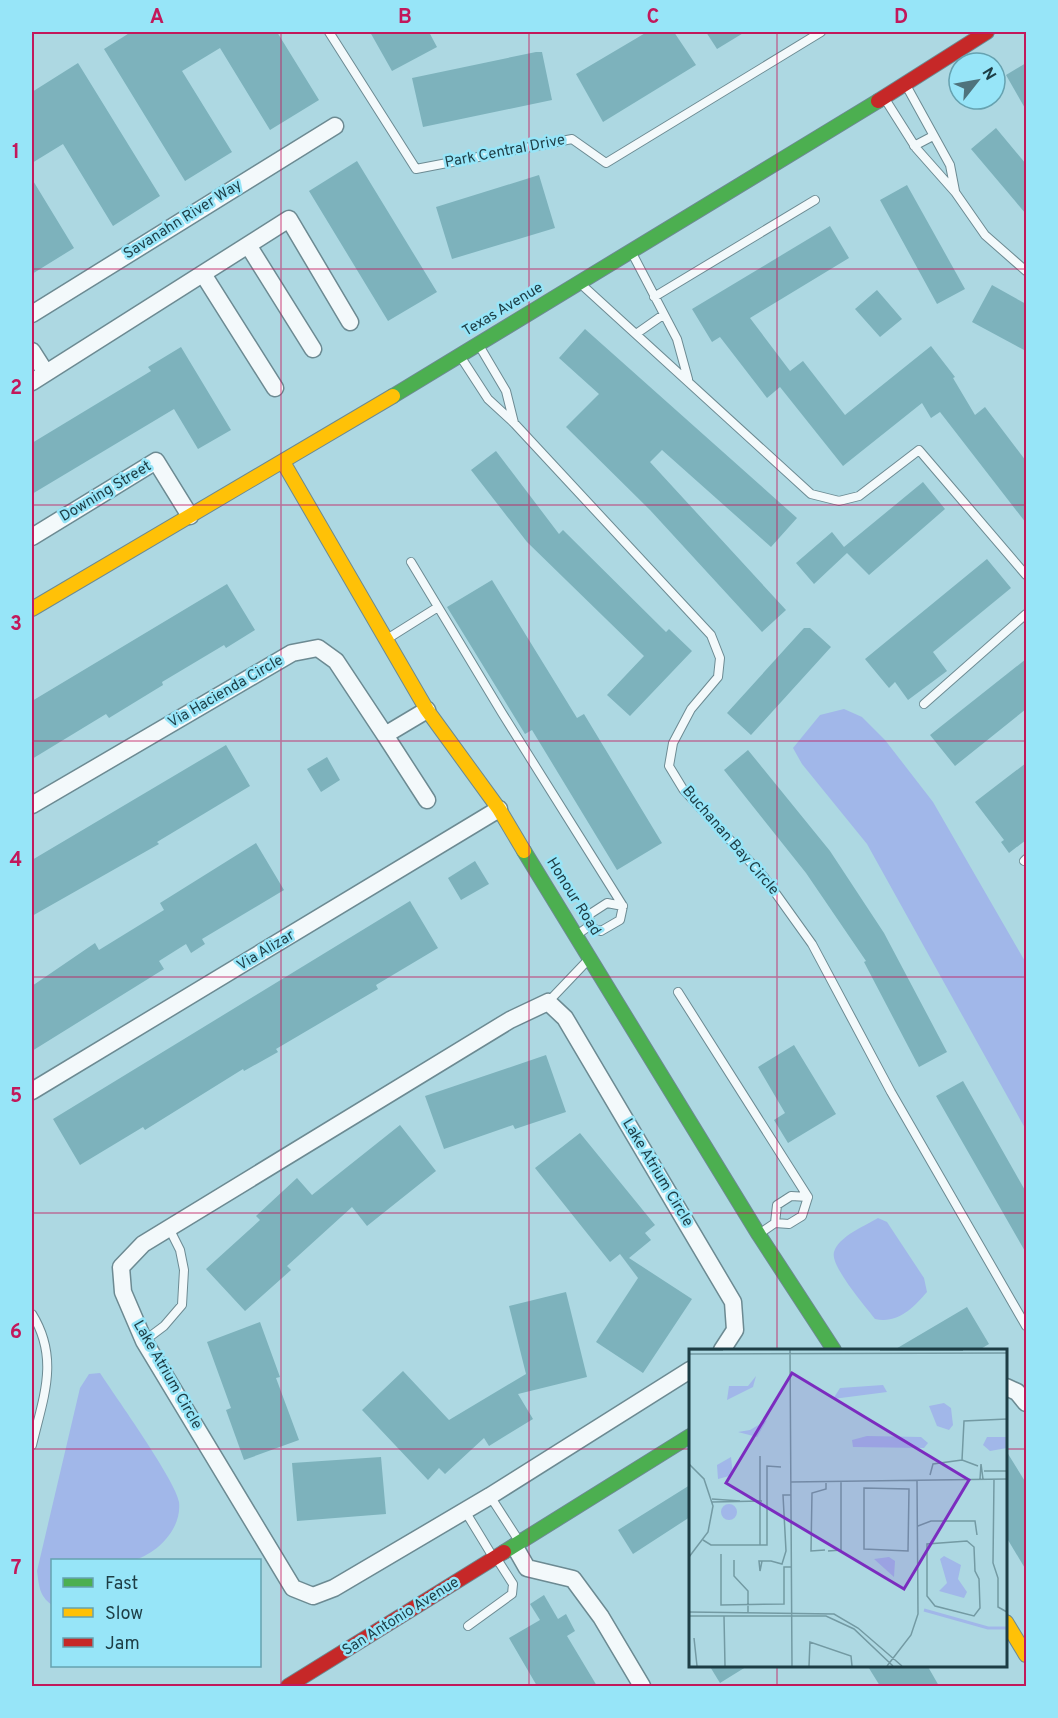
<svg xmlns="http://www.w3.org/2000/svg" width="1058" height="1718" font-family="Overpass,sans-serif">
  <rect width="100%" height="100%" fill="#add8e2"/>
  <path fill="#a1b7e9" d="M844 709 862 717 885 740 933 802 1026 963V1130L867 844 802 764 793 748 820 715Z
    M878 1218 887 1222 924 1278 927 1292C913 1308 898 1324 875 1319 866 1307 830 1266 834 1252 839 1236 865 1226 878 1218Z
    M100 1373C115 1396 176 1481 179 1502 182 1528 159 1552 135 1560 124 1564 68 1560 52 1560V1605C39 1596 39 1585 37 1571L80 1388 89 1374Z"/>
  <path fill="#7db2bc" d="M131 32H277L319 100 270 130 220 48 182 71 232 152 185 181 104 49Z
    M370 32H429L437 47 392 71Z
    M647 32H674L696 65 603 122 576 74Z
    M706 32H745L717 49Z
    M536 52H542L552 100 423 127 412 78Z
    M78 63 160 196 113 226 63 144 32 163V92Z
    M1026 63V110L1006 75Z
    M996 128 1026 164V214L971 149Z
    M357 161 437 292 388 321 309 191Z
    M539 175 555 228 452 259 436 207Z
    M32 179 74 248 32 274Z
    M907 185 965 289 937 304 880 200Z
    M830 226 849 258 750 318 790 371 803 361 845 415 931 346 955 377 953 378 975 415 985 407 1026 461V523L940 412 931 418 922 403 843 466 780 387 767 398 720 337 712 342 692 309Z
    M992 285 1026 304V351L972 322Z
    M877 290 902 319 880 337 855 309Z
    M585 329 797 518 771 547 662 450 650 462 786 610 762 632 650 510 566 427 599 394 559 358Z
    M181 347 231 430 198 449 174 409 32 494V443L151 371 148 367Z
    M496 451 559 534 563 530 666 632 669 629 692 651 630 716 607 695 644 656 527 542 471 470Z
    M923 482 945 509 869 575 847 553 814 584 796 563 832 532 844 547Z
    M987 559 1011 588 933 652 947 671 908 700 895 682 889 688 865 659Z
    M492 580 577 718 584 714 662 843 617 870 532 730 525 734 447 607Z
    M227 584 255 630 226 648 224 645 162 682 163 685 109 718 106 714 32 759V701Z
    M804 628H810L831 647 751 735 727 713Z
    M1026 659V709L955 766 930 735Z
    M226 745 250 786 157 842 159 844 32 916V860Z
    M748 750 830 851 884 933 947 1052 919 1067 864 962 866 961 806 873 724 770Z
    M327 757 340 780 321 792 307 769Z
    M1026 763V840L1009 853 1001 842 1004 840 975 802Z
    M256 843 284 890 202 939 205 944 191 953 186 944 159 961 164 969 32 1051V986L95 943 99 950 164 910 160 903Z
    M475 861 489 884 461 900 448 878Z
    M410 901 438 948 376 985 378 989 276 1049 278 1052 244 1071 243 1069 145 1130 143 1127 80 1165 53 1119Z
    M794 1045 836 1114 788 1143 774 1120 785 1113 758 1067Z
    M546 1055 566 1112 515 1129 513 1125 444 1149 425 1096Z
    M963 1081 1026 1192V1253L936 1096Z
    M400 1125 436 1171 367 1226 352 1207 287 1266 291 1270 245 1311 206 1269 260 1220 256 1216 297 1178 312 1195Z
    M580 1133 655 1225 645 1233 651 1240 629 1258 692 1299 643 1373 596 1342 638 1278 620 1254 610 1262 535 1168Z
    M566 1292 587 1377 518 1394 533 1419 489 1446 484 1438 445 1474 439 1468 428 1480 362 1410 403 1371 449 1420 526 1374 509 1306Z
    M967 1307 989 1344 979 1350H894Z
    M260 1322 280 1377 276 1378 299 1440 244 1460 226 1410 231 1408 207 1342Z
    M1005 1449 1026 1483V1570L1005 1535Z
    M381 1457 386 1514 297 1521 292 1463Z
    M690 1485V1517L633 1554 618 1530Z
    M544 1595 558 1619 566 1614 575 1631 567 1636 597 1686H537L509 1638 540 1620 530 1604Z
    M709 1665H749L720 1683Z
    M867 1665H927L939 1686H880Z"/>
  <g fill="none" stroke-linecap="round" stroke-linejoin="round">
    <g stroke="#6c8a92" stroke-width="10">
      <path id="lane" d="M329 32 416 169 572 139 606 163 821 32
        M907 87 950 165 955 191
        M885 99 916 148 955 192 985 235 1026 271
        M914 146 933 136
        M633 255 677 339 688 379
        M582 285 811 494 839 501 859 496 919 450 1026 575
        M654 297 815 200
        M636 334 663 315
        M480 347 506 391 514 423
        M462 359 488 399 514 423 711 635 720 658 718 677 691 709 673 743 669 766 683 789 764 877 812 944 891 1092 1026 1326
        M411 562 502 713 623 906
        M387 639 438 607
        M924 704 1026 614
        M1024 861 1026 859
        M578 934 588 927 601 931 620 920 623 906 607 903 590 914 588 927
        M678 992 808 1197
        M548 1002 589 959
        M759 1234 775 1223 789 1224 802 1216 808 1197 791 1196 777 1205 775 1223
        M32 1314C60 1359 43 1398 32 1445
        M144 1341 164 1326 182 1305 184 1270 180 1250 169 1228
        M490 1496 519 1541
        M465 1511 493 1557
        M468 1626 512 1594 513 1584 497 1559"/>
    </g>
    <g stroke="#6c8a92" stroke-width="19">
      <path id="street" d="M248 245 313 349
        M203 274 275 388
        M32 314 335 126
        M32 351 46 373
        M32 382 289 219 350 322
        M32 537 156 461 190 516
        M385 735 427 800
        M32 805 292 653 318 648 336 661 385 735 427 710
        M32 1091 499 809
        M690 1370 490 1496 334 1588 313 1596 293 1588 144 1341 123 1292 121 1267 143 1244 510 1020 548 1002 565 1018 733 1302 735 1330 722 1350
        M1006 1387 1017 1392 1026 1403
        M515 1547 527 1568 573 1579 601 1617 642 1686"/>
    </g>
    <g stroke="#6c8a92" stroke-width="16">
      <path id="fast" d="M393 396 878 101
        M524 851 759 1235 834 1350
        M504 1552 690 1436"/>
    </g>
    <g stroke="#6c8a92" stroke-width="16">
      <path id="slow" d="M283 462 427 710 499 809 524 851
        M32 609 393 396
        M1006 1622 1026 1655"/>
    </g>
    <g stroke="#6c8a92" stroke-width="16">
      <path id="jam" d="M878 101 987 32
        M288 1686 504 1552"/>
    </g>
    <use href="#lane" stroke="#f3f9fb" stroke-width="8"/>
    <use href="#street" stroke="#f3f9fb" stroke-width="16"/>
    <use href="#fast" stroke="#4caf50" stroke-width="14"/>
    <use href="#slow" stroke="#ffc107" stroke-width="14"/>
    <use href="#jam" stroke="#c62828" stroke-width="14"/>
  </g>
  <path fill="none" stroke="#c2185b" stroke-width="1.5" stroke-opacity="0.55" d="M281 32V1686M529 32V1686M777 32V1350M32 269H1026M32 505H1026M32 741H1026M32 977H1026M32 1213H1026M32 1449H690M1006 1449H1026M777 1666V1686"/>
  <g text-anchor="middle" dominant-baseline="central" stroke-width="5" stroke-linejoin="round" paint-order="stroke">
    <g font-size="15" fill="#1d3d45" stroke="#97e5f8">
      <text transform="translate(505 152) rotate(-11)">Park Central Drive</text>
      <text transform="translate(183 220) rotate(-32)">Savanahn River Way</text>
      <text transform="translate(503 310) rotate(-31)">Texas Avenue</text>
      <text transform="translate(106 492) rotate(-31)">Downing Street</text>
      <text transform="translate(226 692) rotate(-30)">Via Hacienda Circle</text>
      <text transform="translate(730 841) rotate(49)">Buchanan Bay Circle</text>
      <text transform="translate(573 897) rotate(58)">Honour Road</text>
      <text transform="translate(266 951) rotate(-31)">Via Alizar</text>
      <text transform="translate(657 1173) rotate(59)">Lake Atrium Circle</text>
      <text transform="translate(167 1375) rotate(60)">Lake Atrium Circle</text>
      <text transform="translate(401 1617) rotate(-32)">San Antonio Avenue</text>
    </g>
  </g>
  <g transform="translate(689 1349)">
    <rect width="318" height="318" fill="#add8e2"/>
    <path d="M67 27 64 38 38 51 40 37H59ZM194 36 198 43 144 50 151 39ZM255 54 262 59 264 76 260 81 248 77 240 57ZM78 71 68 88 49 83 61 81ZM178 87 232 88 239 94 235 99 164 98 163 91ZM298 88H318V99L301 102 294 96ZM42 108 44 126 29 130 28 116ZM32 163a8 8 0 1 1 16 0a8 8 0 1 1-16 0ZM255 207 272 216 269 230 278 243 275 249 250 242 258 234 251 210ZM200 208 206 212 205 228 185 210Z" fill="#a1b7e9"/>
    <path fill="none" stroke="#a1b7e9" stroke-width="3" d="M235 261 299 279H318"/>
    <path fill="none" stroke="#739aa3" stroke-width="1.5" d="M0 1H34M101 1 103 317M191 1H274M0 5 318 4M71 107V196M0 115 15 130 24 157 19 183 0 208M289 117 273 111 275 72 318 70M295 122H318M241 126 244 115 273 111M291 130 292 115 294 130M305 130 304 214 309 229V258L318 263M102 133 318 130M175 139 220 140 219 202 175 200ZM23 150 51 152M23 153 73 152M229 177 242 172H286L288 186M14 191 22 196H78V117L92 118M278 192 285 198 286 222 290 230 291 259 285 267 246 257 238 247V195ZM136 201 122 202 123 144 137 140V134M139 202 152 201V132M32 205V256L95 255V218H102M45 211V227L59 242V263M73 212 71 222 70 212H82L93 215 97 202 94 146H102M0 263 145 265 169 279 213 317M0 267H137L165 280 204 317M35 267 36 317M5 289 8 317M120 317 121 293 162 307 163 317M198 317 222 286 229 265 228 131"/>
    <path fill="#7b2cbf" fill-opacity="0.15" stroke="#7b2cbf" stroke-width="3" d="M103 24 280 131 215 240 37 134Z"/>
    <rect width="318" height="318" fill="none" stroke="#1d3d45" stroke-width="3"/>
  </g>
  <rect width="1058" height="1718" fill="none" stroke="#97e5f8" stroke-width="66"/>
  <rect x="51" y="1559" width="210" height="108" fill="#97e5f8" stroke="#66a2b0" stroke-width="1.5"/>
  <rect x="63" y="1578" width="30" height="9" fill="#4caf50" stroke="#66a2b0" stroke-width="1.5"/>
  <text x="105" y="1589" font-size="18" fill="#1d3d45">Fast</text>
  <rect x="63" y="1608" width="30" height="9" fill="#ffc107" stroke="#66a2b0" stroke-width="1.5"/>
  <text x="105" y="1619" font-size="18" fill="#1d3d45">Slow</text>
  <rect x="63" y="1638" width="30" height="9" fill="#c62828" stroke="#66a2b0" stroke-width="1.5"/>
  <text x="105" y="1649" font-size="18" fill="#1d3d45">Jam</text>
  <g transform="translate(977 81) rotate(59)"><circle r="28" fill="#97e5f8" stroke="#66a2b0" stroke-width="1.5"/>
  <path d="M0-4.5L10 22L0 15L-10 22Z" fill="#4f737c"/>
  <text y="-9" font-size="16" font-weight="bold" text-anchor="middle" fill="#1d3d45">N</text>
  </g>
  <rect x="33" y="33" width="992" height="1652" fill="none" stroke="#c2185b" stroke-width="2"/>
  <g font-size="20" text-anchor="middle" font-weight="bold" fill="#c2185b">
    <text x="157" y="23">A</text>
    <text x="405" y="23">B</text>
    <text x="653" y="23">C</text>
    <text x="901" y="23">D</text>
    <text x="16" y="158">1</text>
    <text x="16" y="394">2</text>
    <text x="16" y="630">3</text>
    <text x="16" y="866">4</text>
    <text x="16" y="1102">5</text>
    <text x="16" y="1338">6</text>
    <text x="16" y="1574">7</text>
  </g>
</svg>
